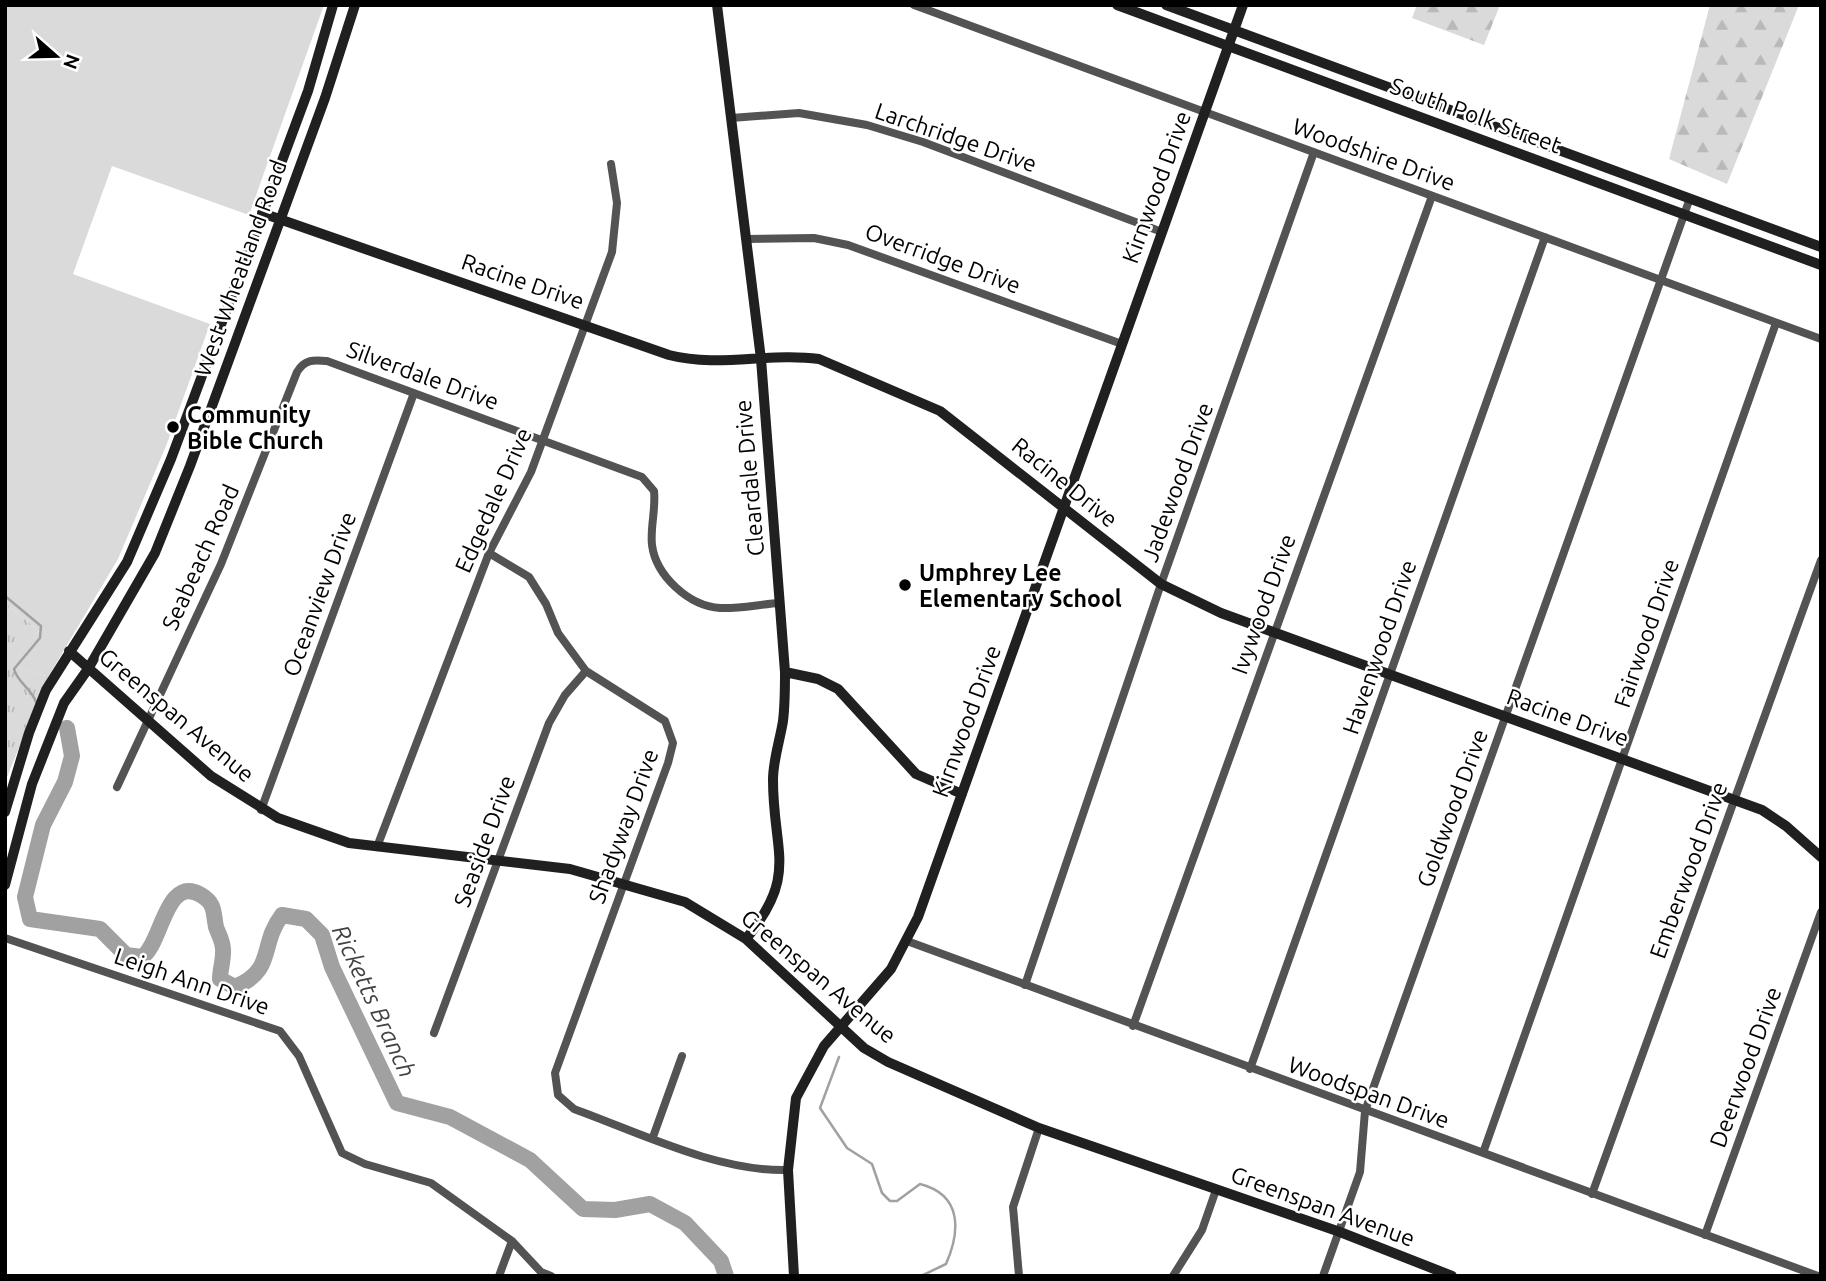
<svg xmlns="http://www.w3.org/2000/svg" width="1826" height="1281" font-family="Ubuntu,sans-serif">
  <defs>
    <pattern id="forest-firs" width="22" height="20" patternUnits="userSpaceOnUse" patternTransform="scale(1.75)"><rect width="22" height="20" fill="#dadada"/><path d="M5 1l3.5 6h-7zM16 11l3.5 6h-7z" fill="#b9b9b9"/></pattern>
    <pattern id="park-tufts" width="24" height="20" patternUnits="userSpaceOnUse" patternTransform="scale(1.75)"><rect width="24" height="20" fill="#dadada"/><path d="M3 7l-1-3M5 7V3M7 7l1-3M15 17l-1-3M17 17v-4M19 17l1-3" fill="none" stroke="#b9b9b9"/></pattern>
  </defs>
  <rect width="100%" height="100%" fill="#fff"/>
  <path fill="#dadada" d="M5 5H324L249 215 112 166 73 274 210 324 166 446 118 559 48 677 10 664 39 631 5 603Z"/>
  <path fill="url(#forest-firs)" d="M1417 5H1500L1484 45 1412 18Z
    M1710 5H1799L1727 184 1669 159Z"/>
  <path fill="url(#park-tufts)" d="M5 603 39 631 11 664 48 677 5 782Z"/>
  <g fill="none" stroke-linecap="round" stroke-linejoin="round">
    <path stroke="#a1a1a1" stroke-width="2.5" d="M5 596 41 626 40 638 14 669C17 682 31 688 36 702
      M839 1057 820 1108 847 1148 872 1164 882 1193 890 1201H897L920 1184C963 1195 960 1232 946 1264L921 1276"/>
    <path stroke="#a1a1a1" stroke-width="16" d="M67 728 72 756 65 782 43 825 25 897 30 919 100 929 126 955 142 957C162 945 165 874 201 895 216 904 213 913 216 927 219 936 224 942 223 953 223 962 220 970 220 979L235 987C276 970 259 945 282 915L306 919 322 935 332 967 397 1103 450 1117 530 1160 583 1209 615 1210 650 1204 685 1223 721 1261 726 1276"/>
    <path stroke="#535353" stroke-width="8" d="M914 5 1821 339
      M731 118 799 113 867 125 923 142 1162 232
      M746 239 814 238 848 245 1122 344
      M489 553 529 577 546 604 558 633 586 671 665 721 673 743 668 763 555 1073 558 1095 574 1109C640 1133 718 1172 788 1170
      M117 787 221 564 297 372C305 359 313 360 327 361L642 477 654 491C656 509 650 528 652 545 656 576 689 606 720 608 739 609 761 604 780 603
      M261 810 414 393
      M377 847 489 553 531 472 612 252 617 203 611 164
      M5 938 280 1031 299 1056 342 1153 365 1164 431 1183 512 1241 541 1272 551 1276
      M907 941 1818 1276
      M1025 985 1161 584 1314 152
      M1133 1026 1432 196
      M434 1033 549 723 565 695 586 671
      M1250 1069 1545 237
      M653 1137 682 1056
      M1483 1153 1776 323
      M1592 1194 1821 560
      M1705 1235 1821 912
      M499 1276 512 1241
      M1019 1276 1013 1207 1039 1128
      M1173 1276 1202 1230 1216 1190
      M1323 1276 1360 1172 1365 1111 1690 198"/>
    <path stroke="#202020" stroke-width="10" d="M717 5 761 359 785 672C785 688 785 705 783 721 780 740 773 760 773 780 773 853 799 874 746 939
      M1117 5 1821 265
      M1166 5 1821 247
      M262 213 669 355C719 368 769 352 819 359L940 411 1161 584 1221 613 1762 810 1786 826 1821 857
      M69 651 211 776 278 818 349 843 570 869 685 902 746 939 864 1048 888 1062 1039 1128 1340 1232 1452 1276
      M785 672 818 679 838 689 916 774 962 794
      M5 812 29 733 46 690 127 562 171 459 308 91 333 5
      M5 885 32 784 64 703 88 669 155 553 190 466 325 98 355 5
      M794 1276 788 1170 796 1098 824 1046 891 969 918 917 1243 5"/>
  </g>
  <g fill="#000" stroke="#fff" stroke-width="2.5">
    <circle cx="173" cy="427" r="7"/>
    <circle cx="905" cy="585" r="7"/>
  </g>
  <g text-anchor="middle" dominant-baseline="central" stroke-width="5" stroke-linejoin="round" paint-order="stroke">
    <g font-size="23" fill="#000" stroke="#fff">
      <text transform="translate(1476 115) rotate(20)">South Polk Street</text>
      <text transform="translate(956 137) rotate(19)">Larchridge Drive</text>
      <text transform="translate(1374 154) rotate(20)">Woodshire Drive</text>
      <text transform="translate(1156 187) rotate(-70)">Kirnwood Drive</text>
      <text transform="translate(943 258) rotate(20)">Overridge Drive</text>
      <text transform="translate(240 268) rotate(-70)">West Wheatland Road</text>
      <text transform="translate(523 281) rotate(19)">Racine Drive</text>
      <text transform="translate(423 375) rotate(20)">Silverdale Drive</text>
      <text transform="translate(749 478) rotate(-95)">Cleardale Drive</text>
      <text transform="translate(1065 482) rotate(39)">Racine Drive</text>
      <text transform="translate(1177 482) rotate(-70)">Jadewood Drive</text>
      <text transform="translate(493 500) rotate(-66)">Edgedale Drive</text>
      <text transform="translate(200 557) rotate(-66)">Seabeach Road</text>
      <text transform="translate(319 594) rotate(-70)">Oceanview Drive</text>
      <text transform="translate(1263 604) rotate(-70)">Ivywood Drive</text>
      <text transform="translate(1646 633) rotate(-71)">Fairwood Drive</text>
      <text transform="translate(1379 647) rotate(-71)">Havenwood Drive</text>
      <text transform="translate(177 715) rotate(40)">Greenspan Avenue</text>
      <text transform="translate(1568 717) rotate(20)">Racine Drive</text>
      <text transform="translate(966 721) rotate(-70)">Kirnwood Drive</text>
      <text transform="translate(1452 808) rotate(-70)">Goldwood Drive</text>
      <text transform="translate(623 826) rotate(-70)">Shadyway Drive</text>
      <text transform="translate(484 841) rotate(-70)">Seaside Drive</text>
      <text transform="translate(1688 870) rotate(-70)">Emberwood Drive</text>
      <text transform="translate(819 976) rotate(40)">Greenspan Avenue</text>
      <text transform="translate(192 981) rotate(19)">Leigh Ann Drive</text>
      <text transform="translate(1745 1067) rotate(-70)">Deerwood Drive</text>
      <text transform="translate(1369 1092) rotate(20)">Woodspan Drive</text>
      <text transform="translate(1323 1206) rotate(20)">Greenspan Avenue</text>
    </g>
    <g font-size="23" font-weight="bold" fill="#000" stroke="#fff" text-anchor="start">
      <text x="187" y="414">Community<tspan x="187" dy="26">Bible Church</tspan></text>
      <text x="919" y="572">Umphrey Lee<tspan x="919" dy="26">Elementary School</tspan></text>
    </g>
    <g font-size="24" font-style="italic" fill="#424242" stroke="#fff">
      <text transform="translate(374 1001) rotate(65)">Ricketts Branch</text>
    </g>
  </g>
  <rect width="1826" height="1281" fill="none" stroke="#000000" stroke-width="14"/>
  <g transform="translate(56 56) rotate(110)" stroke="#ffffff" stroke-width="5" paint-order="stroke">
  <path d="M0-5L12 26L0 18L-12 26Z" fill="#000000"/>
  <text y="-10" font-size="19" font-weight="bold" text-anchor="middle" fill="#000000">N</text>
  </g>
</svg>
